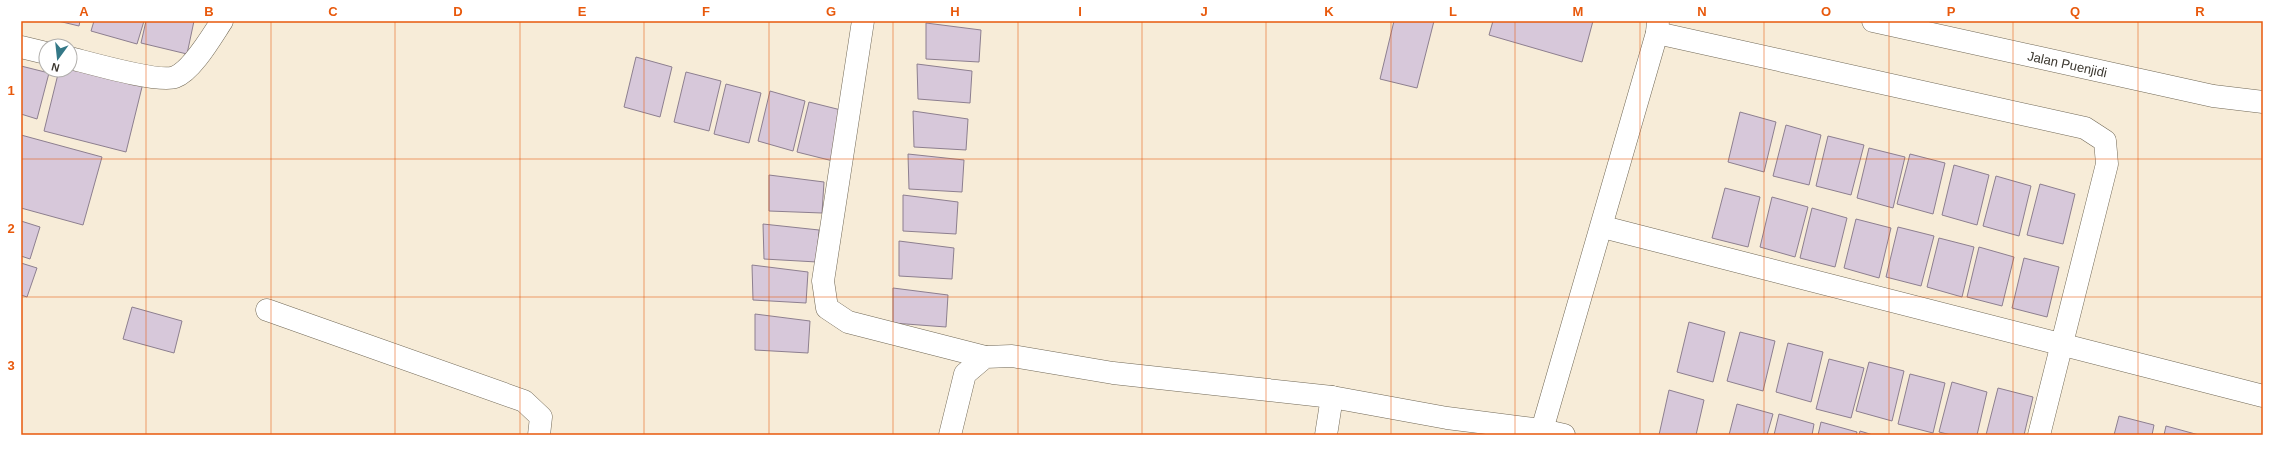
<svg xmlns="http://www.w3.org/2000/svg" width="2284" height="456" font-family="Helvetica,sans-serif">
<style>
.building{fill:#d7c8da;stroke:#8d7f8f}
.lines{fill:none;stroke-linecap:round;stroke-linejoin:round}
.minor-casing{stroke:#716856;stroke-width:23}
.minor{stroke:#fff;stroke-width:22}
.grid{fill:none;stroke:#e8590c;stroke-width:1;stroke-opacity:0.55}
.labels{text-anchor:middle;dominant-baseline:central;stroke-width:3;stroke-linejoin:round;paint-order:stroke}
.street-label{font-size:13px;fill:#3b372f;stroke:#fff}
.neatline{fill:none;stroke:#e8590c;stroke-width:1.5}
.grid-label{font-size:13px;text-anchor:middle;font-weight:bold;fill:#e8590c}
</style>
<rect width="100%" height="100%" fill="#f7ecd8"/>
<g class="building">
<path d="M58,21H80L79,26Z"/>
<path d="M94,21H144L137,44L91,31Z"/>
<path d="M146,21H194L187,54L141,43Z"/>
<path d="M1394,21H1434L1417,88L1380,79Z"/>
<path d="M1493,21H1593L1582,62L1489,35Z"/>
<path d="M926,23L981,30L979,62L926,59Z"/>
<path d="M636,57L672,67L660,117L624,107Z"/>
<path d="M917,64L972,71L970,103L918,99Z"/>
<path d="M70,65L143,83L126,152L44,131L59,70H70Z"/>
<path d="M21,66L49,73L37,119L21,114Z"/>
<path d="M686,72L721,81L709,131L674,122Z"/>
<path d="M726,84L761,93L749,143L714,134Z"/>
<path d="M770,91L805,101L793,151L758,141Z"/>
<path d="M809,102L845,111L833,161L797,152Z"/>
<path d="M913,111L968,119L966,150L914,147Z"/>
<path d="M1740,112L1776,122L1764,172L1728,162Z"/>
<path d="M1786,125L1821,135L1809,185L1773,176Z"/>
<path d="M21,135L102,157L83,225L21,208Z"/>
<path d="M1828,136L1864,145L1851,195L1816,186Z"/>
<path d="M1869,148L1905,157L1893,208L1857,198Z"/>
<path d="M908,154L964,160L962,192L909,189Z"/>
<path d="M1910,154L1945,163L1933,214L1897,204Z"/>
<path d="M1954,165L1989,175L1977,225L1942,215Z"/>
<path d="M769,175L824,182L822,213L769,211Z"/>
<path d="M1996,176L2031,186L2019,236L1983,226Z"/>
<path d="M2040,184L2075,194L2063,244L2027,235Z"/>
<path d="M1725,188L1760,197L1748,247L1712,238Z"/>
<path d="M903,195L958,202L956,234L903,231Z"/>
<path d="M1772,197L1808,207L1795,257L1760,247Z"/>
<path d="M1812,208L1847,218L1835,267L1800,258Z"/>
<path d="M1856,219L1891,228L1879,278L1844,268Z"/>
<path d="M21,221L40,227L30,259L21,256Z"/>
<path d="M763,224L819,230L817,262L764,259Z"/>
<path d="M1898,227L1934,236L1921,286L1886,277Z"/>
<path d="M1939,238L1974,247L1962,297L1927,287Z"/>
<path d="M899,241L954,248L952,279L899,276Z"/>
<path d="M1979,247L2014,257L2002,306L1967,297Z"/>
<path d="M2024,258L2059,267L2047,317L2012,308Z"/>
<path d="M21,263L37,268L27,297L21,295Z"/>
<path d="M752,265L808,272L806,303L753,300Z"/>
<path d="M893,288L948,295L946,327L893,323Z"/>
<path d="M132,307L182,321L174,353L123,339Z"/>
<path d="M755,314L810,321L808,353L755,350Z"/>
<path d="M1689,322L1725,332L1713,382L1677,372Z"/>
<path d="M1740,332L1775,341L1763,391L1727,381Z"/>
<path d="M1788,343L1823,352L1811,402L1776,392Z"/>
<path d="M1829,359L1864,368L1851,418L1816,409Z"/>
<path d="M1869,362L1904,371L1892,421L1856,411Z"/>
<path d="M1910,374L1945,383L1933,433L1898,424Z"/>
<path d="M1952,382L1987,392L1977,435H1951L1939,432Z"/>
<path d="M1998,388L2033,397L2024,435H1986Z"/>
<path d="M1669,390L1704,400L1696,435H1659Z"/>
<path d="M1737,404L1773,414L1767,435H1729Z"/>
<path d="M1779,414L1814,424L1812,435H1774Z"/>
<path d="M2119,416L2154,425L2152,435H2114Z"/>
<path d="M1821,422L1857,432L1856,435H1818Z"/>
<path d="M2166,426L2199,435H2164Z"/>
<path d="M1860,431L1873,435H1859Z"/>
</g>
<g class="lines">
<g class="minor-casing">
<g id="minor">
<path d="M863,21L823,281L827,308L848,322L985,357"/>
<path id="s1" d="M1873,21L2213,96L2263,102"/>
<path d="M1657,33L2085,128L2105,141L2107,164L2039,435"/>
<path d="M21,47L46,53"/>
<path d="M70,58C90,63 159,83 175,77C192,71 212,36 222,21"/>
<path d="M1603,227L2263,396"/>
<path d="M267,310L524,401L541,417L539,435"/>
<path d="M1332,397L1447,418L1542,430L1540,435"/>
<path d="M950,435L965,374L985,357L1012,356L1113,373L1332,397L1326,435"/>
<path d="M1564,435L1542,430L1657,33L1658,21"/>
</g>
</g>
<use href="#minor" class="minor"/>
</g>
<path class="grid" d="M146,21V435M271,21V435M395,21V435M520,21V435M644,21V435M769,21V435M893,21V435M1018,21V435M1142,21V435M1266,21V435M1391,21V435M1515,21V435M1640,21V435M1764,21V435M1889,21V435M2013,21V435M2138,21V435M21,159H2263M21,297H2263"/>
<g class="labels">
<g class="street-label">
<text stroke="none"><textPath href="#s1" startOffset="199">Jalan Puenjidi</textPath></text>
</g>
</g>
<rect width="2284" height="456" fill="none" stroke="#ffffff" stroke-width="44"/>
<g transform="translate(58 58) rotate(195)"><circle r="19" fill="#ffffff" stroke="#b1afac"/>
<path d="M0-3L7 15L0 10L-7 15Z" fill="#347887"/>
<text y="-6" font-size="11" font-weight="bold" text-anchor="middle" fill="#3b372f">N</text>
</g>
<rect x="22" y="22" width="2240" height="412" class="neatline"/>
<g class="grid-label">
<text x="84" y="16">A</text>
<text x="209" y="16">B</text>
<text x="333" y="16">C</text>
<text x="458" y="16">D</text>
<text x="582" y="16">E</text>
<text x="706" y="16">F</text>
<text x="831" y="16">G</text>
<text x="955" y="16">H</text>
<text x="1080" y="16">I</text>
<text x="1204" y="16">J</text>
<text x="1329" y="16">K</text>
<text x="1453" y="16">L</text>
<text x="1578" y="16">M</text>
<text x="1702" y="16">N</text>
<text x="1826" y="16">O</text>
<text x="1951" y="16">P</text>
<text x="2075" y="16">Q</text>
<text x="2200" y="16">R</text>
<text x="11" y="95">1</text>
<text x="11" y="233">2</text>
<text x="11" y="370">3</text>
</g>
</svg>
